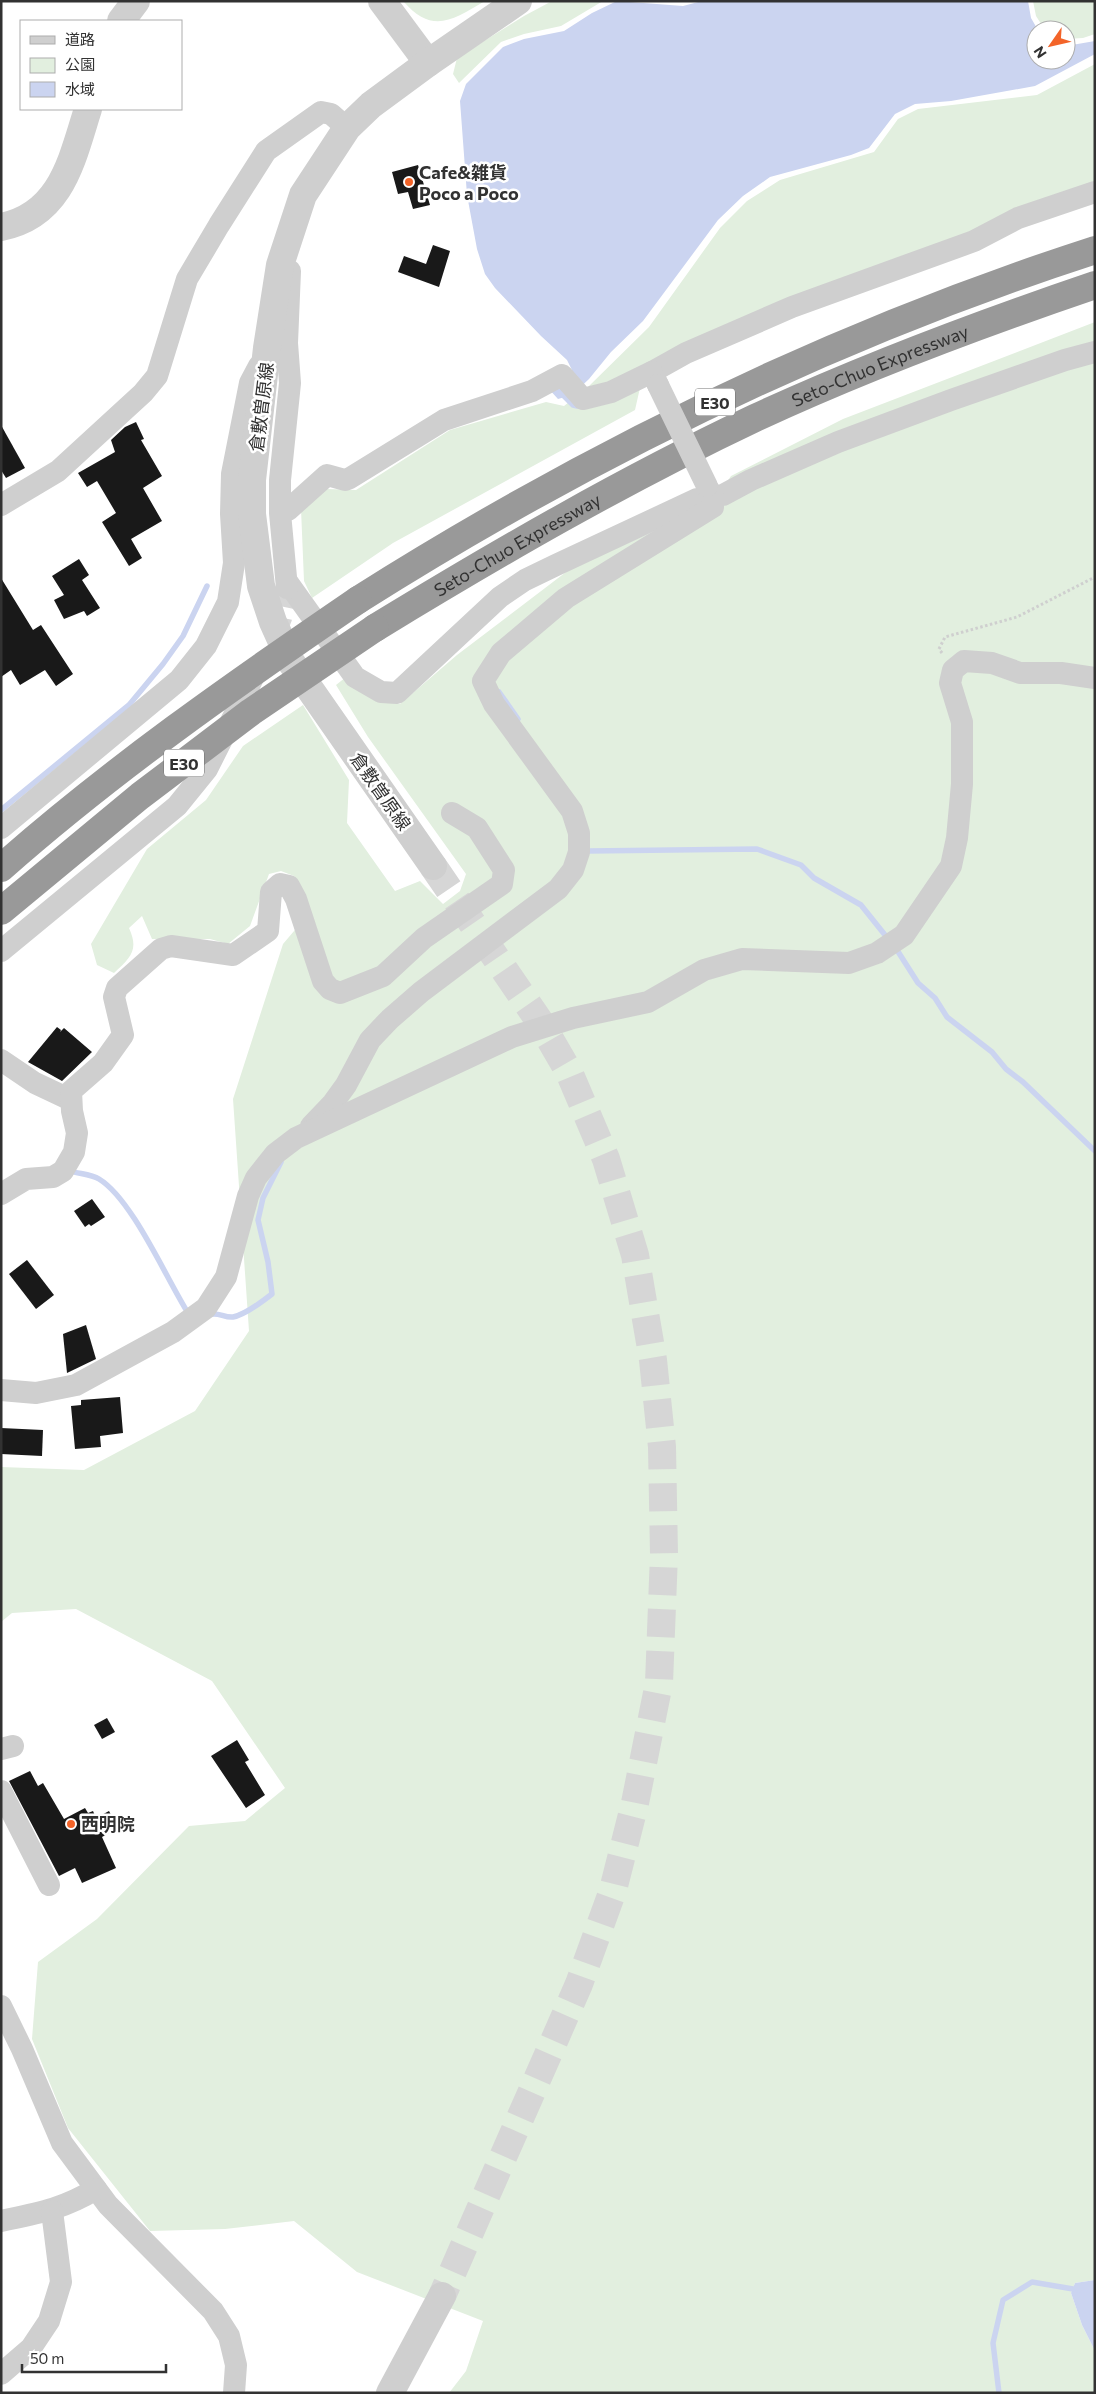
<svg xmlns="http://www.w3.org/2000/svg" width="1096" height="2394" font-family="Commissioner,'Noto Sans JP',sans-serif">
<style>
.green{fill:#e2efdf}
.water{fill:#cbd4f0}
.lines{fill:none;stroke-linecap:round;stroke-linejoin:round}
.stream{stroke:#cbd4f0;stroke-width:5.5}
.building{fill:#191919}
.minor-tunnel{stroke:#d6d6d6;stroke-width:22;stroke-dasharray:22 11;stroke-linecap:butt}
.tertiary-tunnel{stroke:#d6d6d6;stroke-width:28;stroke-dasharray:28 14;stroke-linecap:butt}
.path{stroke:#cfcfcf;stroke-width:3;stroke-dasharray:2.5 2.5;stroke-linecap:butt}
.minor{stroke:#cfcfcf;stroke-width:22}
.tertiary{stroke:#cfcfcf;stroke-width:28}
.motorway{stroke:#999;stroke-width:28}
.minor-bridge{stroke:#cfcfcf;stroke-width:22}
.motorway-bridge{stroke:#999;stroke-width:28}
.poi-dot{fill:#f36429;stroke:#fff;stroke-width:2}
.labels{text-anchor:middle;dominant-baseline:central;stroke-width:5;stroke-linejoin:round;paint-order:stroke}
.shield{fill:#fff;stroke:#707070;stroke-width:1}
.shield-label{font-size:16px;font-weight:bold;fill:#323232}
.poi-label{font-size:18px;font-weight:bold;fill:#323232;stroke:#fff;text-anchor:start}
.street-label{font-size:18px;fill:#323232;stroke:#fff}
</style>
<rect width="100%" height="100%" fill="#fff"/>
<g class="green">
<path d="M403,1H485C452,20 433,35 403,1Z"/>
<path d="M552,1H603L561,26L524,34L501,42L459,83L453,74L457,58L524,16Z"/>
<path d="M1033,1H1095V34L1083,38L1066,39V30H1045L1036,16Z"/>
<path d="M1095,64V187L644,370L635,410L393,543L312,598L304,581L301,509L327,489L356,490L450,430L546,402L564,406L588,387L649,327L720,228L747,201L780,180L874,152L898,119L918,109L1037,95Z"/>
<path d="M1095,322V2280L1075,2283L1071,2293L1082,2325L1095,2351V2393H449L466,2371L483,2321L357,2272L294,2221L225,2229L150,2231L68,2128L32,2039L38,1962L97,1919L189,1826L245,1821L285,1788L212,1681L76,1609L12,1613L1,1622V1467L84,1470L195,1411L249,1331L233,1099L283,944L311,911L294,876L281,871L269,874L250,926L228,944L210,939H152L142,916L129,928C139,950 131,957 114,973L97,965L91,944L147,849L206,800L243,746L303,705L349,780L347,823L395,891L420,881L443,904L460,891L466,874L368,737L336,685L346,677L352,684L400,704L457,655L570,569L710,506L731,476L843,419Z"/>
</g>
<g class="water">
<path d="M617,1L683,6L702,1H1028L1031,18L1038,30H1036V60H1066V46L1095,41V54L1035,86L951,101L915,104L895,114L869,148L851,155L770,177L743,196L718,220L643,321L611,352L589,379L572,395L558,399L548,388L572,370L567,360L541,336L495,288L485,274L477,249L467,195L460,101L466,84L503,47L524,39L564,31L592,13Z"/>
<path d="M1095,2280V2351L1082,2325L1071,2293L1075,2283Z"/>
</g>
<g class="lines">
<g class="stream">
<path d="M561,393L573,405L577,406"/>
<path d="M499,692L518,719"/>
<path d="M1,810L129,705L163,664L183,636L207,586"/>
<path d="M588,851L757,849L801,865L814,878L861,905L885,935"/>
<path d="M897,950L918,983L935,998L947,1017L992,1052L1006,1069L1023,1082L1095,1151"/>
<path d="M70,1171C79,1174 91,1174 99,1179C132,1199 166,1278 188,1313"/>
<path d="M209,1315C217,1311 224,1318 233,1317C244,1315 263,1301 272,1294L268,1262L258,1220L263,1198L281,1162"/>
<path d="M999,2393L993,2343L1003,2300L1032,2282L1079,2290"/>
</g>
</g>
<g class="building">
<path d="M418,165L430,205L413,209L408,192L398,194L392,172Z"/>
<path d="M433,245L450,251L439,287L398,272L404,256L426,264Z"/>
<path d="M136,422L144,439L141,440L162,476L143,488L162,521L131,539L142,558L129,566L102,522L116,513L97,481L87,487L78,473L115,452L111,440L125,427Z"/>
<path d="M1,425L25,468L6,478L1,470Z"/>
<path d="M79,559L89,575L82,580L100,608L87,616L84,611L64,619L54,600L64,595L52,576Z"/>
<path d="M1,578L33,630L41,625L73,674L56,686L45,670L20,685L11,670L1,677Z"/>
<path d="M57,1027L61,1030L60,1032L64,1028L92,1052L62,1081L28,1062Z"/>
<path d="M92,1199L105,1217L91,1226L89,1224L85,1227L74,1211Z"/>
<path d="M27,1260L54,1295L36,1309L9,1274Z"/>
<path d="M86,1325L96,1359L67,1373L63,1334Z"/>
<path d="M120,1397L123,1433L100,1436L101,1447L75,1449L71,1406L81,1405V1400Z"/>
<path d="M1,1428L43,1430L42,1456L1,1454Z"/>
<path d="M107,1718L115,1732L102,1739L94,1725Z"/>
<path d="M237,1740L249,1760L245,1762L265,1795L246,1808L211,1756Z"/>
<path d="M30,1771L38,1786L43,1783L64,1819L85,1808L88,1813L93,1811L96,1818L109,1811L118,1828L102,1837L116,1868L82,1883L75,1868L59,1876L9,1781Z"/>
</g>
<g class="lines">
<path class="minor-tunnel" d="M273,638L281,618L287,588"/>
<path class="tertiary-tunnel" d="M433,866L540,1022L569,1072L606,1159L635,1255L653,1360L662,1447L664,1554L659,1683L635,1803L613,1890L579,1984L442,2296"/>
<path class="path" d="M942,653L939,649L945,637L1017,617L1095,577"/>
<g class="minor">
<path d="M658,385L652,372L686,353L792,307L974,241L1018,218L1095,192"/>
<path d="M1,505L58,471L143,393L157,376L187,279L219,225L266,151L321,112L331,114L347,128"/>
<path d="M280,509L288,510L327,475L345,480L350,478L444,420L532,391L562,375L583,399L611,392L652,372"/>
<path d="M288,583L355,677L381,692L397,693L500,597L525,580L556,565L697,499L723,495L751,480L838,442L951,400L1065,360L1095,352"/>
<path d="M287,588L280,513V480L290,383L287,343L290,271"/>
<path d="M1,828L179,680L206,646L228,602L234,563L231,514L232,474L250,383L259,366"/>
<path d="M1,951L177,806L207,769L258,668"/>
<path d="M1,1060L35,1083L71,1100"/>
<path d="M311,1126L333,1103L346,1085L370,1040L390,1019L421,992L558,889L573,870L579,852V833L572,811L494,704L483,681L501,653L566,598L713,507V497L709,490"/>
<path d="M1,1194L26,1179L53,1177L63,1171L74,1152L77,1133L72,1111L71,1091L103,1063L123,1035L114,997L117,988L161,949L171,946L233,955L268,931L271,892L280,884L289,886L296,899L323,981L330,989L340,993L383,976L424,938L502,884L504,870L477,828L452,813"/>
<path d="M1,1390L36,1393L76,1385L173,1332L206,1308L226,1277L248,1196L256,1178L275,1154L296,1138L512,1037L573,1018L648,1002L704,970L742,959L849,963L877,953L904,935L951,866L957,838L962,784V722L950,683L953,670L964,661L992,663L1020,673H1061L1095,678"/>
<path d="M1,1749L13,1746"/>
<path d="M1,1791L49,1885"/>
<path d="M1,2006L22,2049L62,2143L108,2205L213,2311L229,2336L236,2365L234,2393"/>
<path d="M1,2221C39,2213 63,2209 96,2189"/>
<path d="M1,2374L31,2348L49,2321L61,2282L52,2211"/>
</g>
<g class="tertiary">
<path d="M382,1L428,63"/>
<path d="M121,21L136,1"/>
<path d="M1,227C62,215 72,159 88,109"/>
<path d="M433,866L291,662L273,622L261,586L252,514V480L267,348L280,265L303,195L347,128L371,105L428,63L518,1"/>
<path d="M390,2393L442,2296"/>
</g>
<g class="motorway">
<path d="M358,600C589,454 835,334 1095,250"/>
<path id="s1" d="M375,628C498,553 624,480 755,418C865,367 980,324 1095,285"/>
</g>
<path class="minor-bridge" d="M658,385L707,486"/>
<g class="motorway-bridge">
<path d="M1,868C113,769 235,684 358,600"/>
<path d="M1,911L140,796L251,712L375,628"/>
</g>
</g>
<g class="poi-dot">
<circle cx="409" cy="182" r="5"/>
<circle cx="71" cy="1824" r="5"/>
</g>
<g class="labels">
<g class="shield">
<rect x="695" y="388.5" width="40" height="27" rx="4"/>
<rect x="164" y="749.5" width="40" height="27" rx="4"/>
</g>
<g class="shield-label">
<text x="715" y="402">E30</text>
<text x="184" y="763">E30</text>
</g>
<g class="poi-label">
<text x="419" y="172">Cafe&amp;雑貨<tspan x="419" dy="21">Poco a Poco</tspan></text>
<text x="81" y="1824">西明院</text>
</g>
<g class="street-label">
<text stroke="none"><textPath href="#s1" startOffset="570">Seto-Chuo Expressway</textPath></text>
<text transform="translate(261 407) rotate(-83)">倉敷曽原線</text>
<text stroke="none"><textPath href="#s1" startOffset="165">Seto-Chuo Expressway</textPath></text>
<text transform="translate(381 791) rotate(55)">倉敷曽原線</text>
</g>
</g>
<rect width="1096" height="2394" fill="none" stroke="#323232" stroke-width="5"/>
<rect x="20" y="20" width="162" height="90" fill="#ffffff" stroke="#adadad"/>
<rect x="30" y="36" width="25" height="8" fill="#cfcfcf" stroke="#adadad"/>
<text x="65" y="45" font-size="15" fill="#323232">道路</text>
<rect x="30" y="58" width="25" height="15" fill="#e2efdf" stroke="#adadad"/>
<text x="65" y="70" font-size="15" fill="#323232">公園</text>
<rect x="30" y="82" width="25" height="15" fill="#cbd4f0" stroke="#adadad"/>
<text x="65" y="95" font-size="15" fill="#323232">水域</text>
<g transform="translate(1051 45) rotate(236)"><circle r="24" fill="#ffffff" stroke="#adadad"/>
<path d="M0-4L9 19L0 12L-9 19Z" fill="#f36429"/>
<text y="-8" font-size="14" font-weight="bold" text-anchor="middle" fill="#323232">N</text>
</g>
<path d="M22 2364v8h144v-8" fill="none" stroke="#323232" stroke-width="2.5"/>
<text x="30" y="2364" font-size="15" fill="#323232" stroke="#ffffff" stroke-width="4" paint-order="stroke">50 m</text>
</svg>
